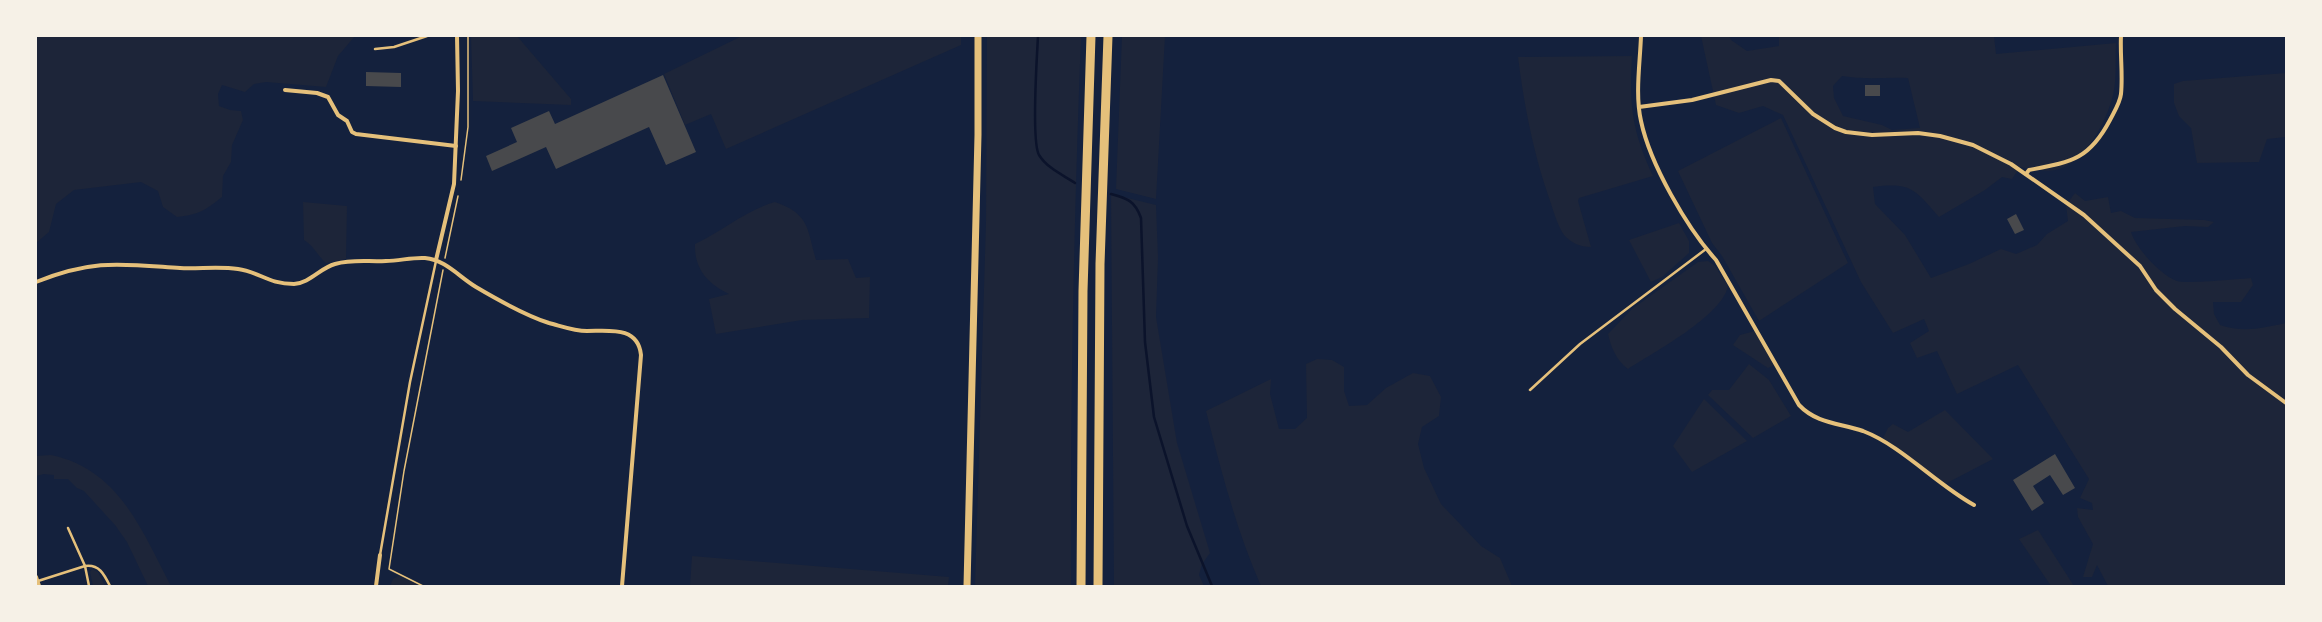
<svg xmlns="http://www.w3.org/2000/svg" width="2322" height="622" font-family="Lora,serif">
<style>
.green{fill:#1d2539;fill-rule:evenodd}
.lines{fill:none;stroke-linecap:round;stroke-linejoin:round}
.stream{stroke:#0b132b;stroke-width:2.5}
.building{fill:#48494c}
.path{stroke:#e5c07b;stroke-width:1.5}
.service{stroke:#e5c07b;stroke-width:2.5}
.minor{stroke:#e5c07b;stroke-width:4}
.tertiary{stroke:#e5c07b;stroke-width:7}
.trunk{stroke:#e5c07b;stroke-width:9}
</style>
<rect width="100%" height="100%" fill="#14213d"/>
<g class="green">
<path d="M36,36H355L338,56L326,87L266,82L254,84L245,92L222,85L218,94L219,106L230,110L241,111L243,120L232,145L231,162L223,176L222,197C206,210 198,215 177,217L163,207L158,191L141,182L74,190L56,204L49,232L36,243Z"/>
<path d="M471,36H517L571,99V105L473,101Z"/>
<path d="M742,36H961V45L726,149L711,114L685,125L664,74Z"/>
<path d="M987,36H1081C1074,219 1070,403 1071,586H975L986,222Z"/>
<path d="M1122,36H1165L1156,199L1116,189Z"/>
<path d="M1701,36H1729L1731,40L1747,51L1779,46V36H1994L1996,54L2116,43C2115,60 2117,79 2113,95C2107,120 2085,164 2056,170C2044,172 2032,169 2020,167L2012,179L2002,177L1985,190L1939,217C1915,190 1912,182 1873,187L1875,204L1905,235L1931,278L1969,264L2001,249L2016,254L2037,245L2047,234L2068,221L2066,205L2075,193L2085,201L2108,197L2111,213L2121,211L2135,218L2204,220L2214,222L2208,227L2185,226L2131,232C2136,248 2160,275 2177,281C2186,284 2238,279 2251,278L2253,285L2241,302H2213L2214,314L2220,325C2244,333 2262,328 2286,323V586H2108L2097,565L2092,577H2083L2093,544L2078,517L2077,508L2093,510L2092,503L2080,498L2089,479L2018,365L1957,394L1937,351L1917,358L1910,343L1929,331L1924,319L1893,333L1861,282L1783,115L1763,106L1739,113L1716,105ZM1842,76C1865,80 1886,77 1908,78L1920,128L1892,130L1882,125L1843,116L1834,98L1833,86Z"/>
<path d="M1632,56C1629,106 1632,130 1653,176L1579,198L1578,201L1591,247C1580,247 1571,243 1564,235C1557,225 1553,209 1549,198C1533,152 1524,105 1518,57Z"/>
<path d="M2286,73V137L2267,139L2259,162L2197,163L2191,128L2179,116L2174,103V84L2183,81Z"/>
<path d="M1781,118L1848,263L1759,321L1722,256L1712,243L1678,171Z"/>
<path d="M1111,194L1156,205L1158,258L1156,317L1177,443L1210,553L1202,564L1199,575L1204,586H1114Z"/>
<path d="M303,202L347,206L346,259L326,263C318,256 313,245 304,240Z"/>
<path d="M775,202C810,214 807,229 816,260L848,259L856,278L870,277L869,318L802,320L716,334L709,299L729,294C708,284 694,269 695,244C723,231 746,210 775,202Z"/>
<path d="M1679,223L1689,241V253L1662,277L1651,282L1629,240Z"/>
<path d="M1708,261L1715,266L1728,286C1722,316 1654,352 1628,369C1616,360 1611,347 1608,334L1632,309L1698,262Z"/>
<path d="M1755,331L1774,365L1768,368L1733,345L1740,335Z"/>
<path d="M1317,359L1332,360L1344,367V391L1349,406L1367,405L1386,388L1413,373L1430,376L1441,397L1439,416L1422,427L1418,444L1424,468L1441,504L1481,546L1500,558L1512,586H1261C1236,529 1221,471 1206,411L1271,379L1270,394L1279,429H1295L1307,418L1306,364Z"/>
<path d="M1749,364L1769,380L1791,416L1753,438L1708,395L1712,390H1729Z"/>
<path d="M1704,399L1747,441L1692,472L1673,446Z"/>
<path d="M1945,410L1993,459L1945,484L1883,438L1888,428L1893,424L1908,432Z"/>
<path d="M51,455C119,469 142,531 171,586H148L127,542L115,525L84,491L77,488L68,479H54V475L44,474L36,476V456Z"/>
<path d="M2038,530L2074,586H2051L2019,539Z"/>
<path d="M692,556L949,577L948,586H690Z"/>
<path d="M92,569L98,572L105,586H93L90,572Z"/>
<path d="M400,575L419,586H390L393,579Z"/>
</g>
<g class="lines">
<g class="stream">
<path d="M1038,36C1037,57 1031,141 1039,155C1047,168 1063,175 1075,183"/>
<path d="M1111,194C1127,198 1135,201 1141,218L1145,342L1154,417L1187,526L1212,586"/>
</g>
</g>
<g class="building">
<path d="M366,72L401,73V87L366,86Z"/>
<path d="M663,75L696,152L666,165L649,127L556,169L546,147L492,171L486,156L517,142L511,128L549,111L555,124Z"/>
<rect x="1865" y="85" width="15" height="11"/>
<path d="M2016,214L2024,230L2015,234L2007,219Z"/>
<path d="M2055,454L2075,488L2063,495L2050,475L2033,486L2044,503L2032,511L2013,480Z"/>
</g>
<g class="lines">
<g class="path">
<path d="M461,180L468,127V36"/>
<path d="M445,258L458,196"/>
<path d="M423,586L389,569L404,471L443,270"/>
</g>
<g class="service">
<path d="M375,49L394,47L427,36"/>
<path d="M1530,390L1580,344L1706,249"/>
<path d="M68,528L85,566C99,564 104,574 110,586"/>
<path d="M380,555L410,382L436,261"/>
<path d="M38,581L85,566L89,586"/>
</g>
<g class="minor">
<path d="M1641,36C1640,64 1635,94 1641,121C1650,164 1687,228 1716,260L1799,405C1817,424 1840,423 1863,431C1902,446 1936,484 1974,505"/>
<path d="M285,90L317,93L328,97L338,115L347,121L352,132L356,134L456,146"/>
<path d="M1639,107L1692,100L1771,80L1779,81L1813,114L1835,128L1846,132L1872,135L1918,133L1940,136L1973,145L2011,164L2084,215L2140,266L2156,290L2175,309L2221,347L2248,375L2286,403"/>
<path d="M2026,174L2029,170C2071,162 2089,160 2110,120C2114,112 2120,103 2121,94C2123,75 2120,55 2121,36"/>
<path d="M436,260L454,184L458,91L457,36"/>
<path d="M36,282C94,259 120,264 180,268C199,269 219,266 238,269C260,272 268,284 294,284C310,283 320,268 335,264C353,259 368,262 386,261C399,261 413,257 425,258C446,260 459,277 476,287C498,300 524,315 549,323C561,326 574,331 587,331C609,331 638,326 641,355L622,586"/>
<path d="M36,577L39,586"/>
<path d="M376,586L380,555"/>
</g>
<path class="tertiary" d="M967,586L978,135V36"/>
<g class="trunk">
<path d="M1081,586L1083,291L1091,36"/>
<path d="M1098,586L1100,264L1108,36"/>
</g>
</g>
<rect width="2322" height="622" fill="none" stroke="#f6f1e7" stroke-width="74"/>
</svg>
